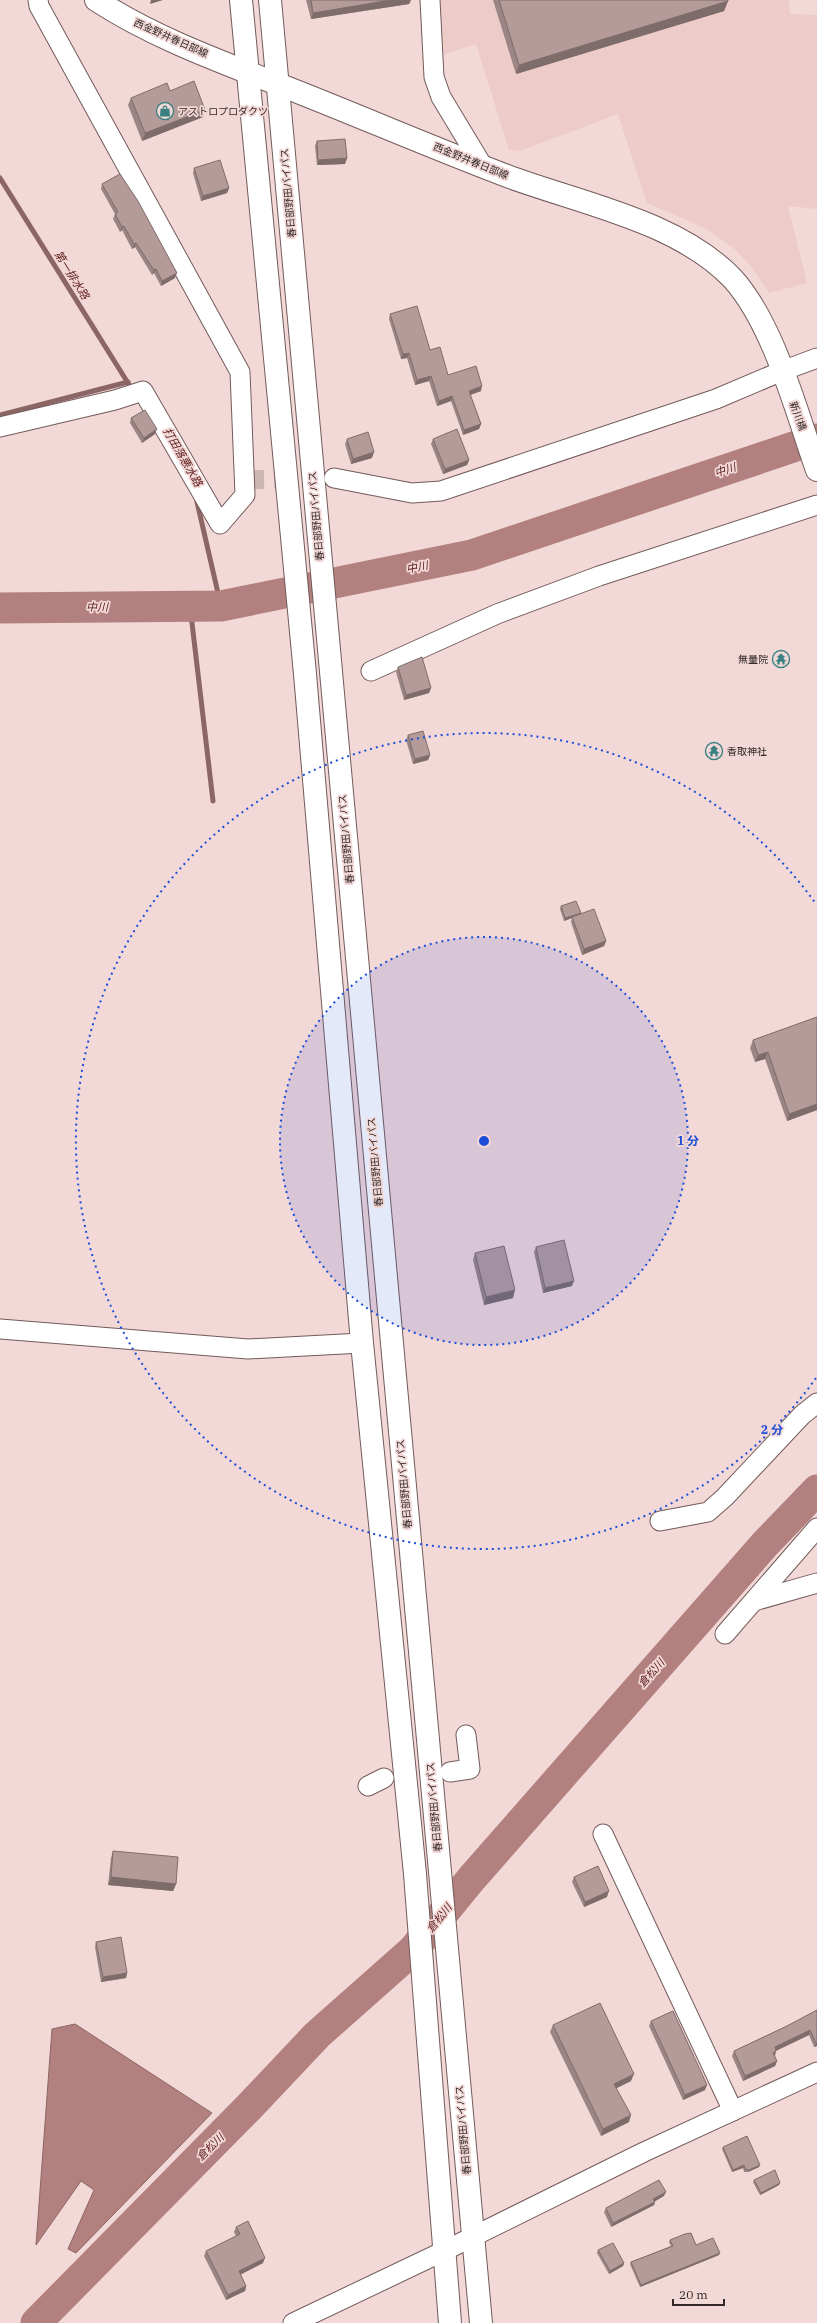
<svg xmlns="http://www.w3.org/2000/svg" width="817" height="2323" font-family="'IBM Plex Serif','Noto Sans JP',serif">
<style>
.built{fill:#edcbc8}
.water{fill:#b2807e;stroke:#8c6664}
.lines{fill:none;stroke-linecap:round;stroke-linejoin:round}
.stream{stroke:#8c6664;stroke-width:5}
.river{stroke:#b2807e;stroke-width:31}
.minor-tunnel{stroke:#ccb5b3;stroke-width:19;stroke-dasharray:19 10;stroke-linecap:butt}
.minor-casing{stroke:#725b5a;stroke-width:21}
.secondary-casing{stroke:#725b5a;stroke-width:24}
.trunk-casing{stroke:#725b5a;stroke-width:24}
.minor{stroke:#fff;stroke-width:19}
.secondary{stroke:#fff;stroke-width:22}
.trunk{stroke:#fff;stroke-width:22}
.wall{fill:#9b8584}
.shaded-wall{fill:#7e6c6b}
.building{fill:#b49b99;stroke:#7e6c6b}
.ring{fill:none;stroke:#1d4ed8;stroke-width:2;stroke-dasharray:2 4}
.labels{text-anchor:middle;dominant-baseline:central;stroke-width:3.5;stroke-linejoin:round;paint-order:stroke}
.street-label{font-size:10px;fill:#322828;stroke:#f2d8d6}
.poi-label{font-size:10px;fill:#322828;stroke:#f2d8d6;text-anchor:start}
.water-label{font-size:11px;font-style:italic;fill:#5f2020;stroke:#f2d8d6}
.centre{fill:#1d4ed8;stroke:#f2d8d6;stroke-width:2}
.ring-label{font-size:12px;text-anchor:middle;font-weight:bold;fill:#1d4ed8;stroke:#f2d8d6;stroke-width:3.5;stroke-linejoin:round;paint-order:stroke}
</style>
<rect width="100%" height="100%" fill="#f2d8d6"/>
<path class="built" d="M438,0H789L790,14L817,15V209L788,206L807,283L769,293L755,271L736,250L707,229L647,203L618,114L520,151L509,150L476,44L441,55Z"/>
<path class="water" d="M75,2024L212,2113L76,2253L68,2249L94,2190L81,2181L36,2245L52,2029Z"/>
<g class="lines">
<g class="stream">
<path d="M0,178L133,391"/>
<path d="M0,415L128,382"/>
<path d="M197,502L221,606"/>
<path d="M190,606L213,801"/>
</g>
<g class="river">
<path d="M0,608L221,606L472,555L817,439"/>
<path d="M36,2323L250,2106L317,2035L413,1950L472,1878L765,1544L817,1490"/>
</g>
<path class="minor-tunnel" d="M245,480L329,478"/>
<g class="minor-casing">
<g id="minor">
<path d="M430,0L434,77L441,97L482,165"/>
<path d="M0,427L115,400L143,391L220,524L245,495L240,372L39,6L38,0"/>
<path d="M334,478L412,493L441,491L716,399L782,371L817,358"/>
<path d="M371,671L497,614L599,576L817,505"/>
<path d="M0,1329L248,1349L362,1343"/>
<path d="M660,1521L708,1512L725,1497L802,1415L817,1403"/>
<path d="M754,1601L817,1583"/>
<path d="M725,1634L817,1528"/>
<path d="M450,1772L470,1769L466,1735"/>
<path d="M368,1786L384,1778"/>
<path d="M603,1834L733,2111"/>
<path d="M293,2323L444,2251L644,2152L817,2072"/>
</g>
</g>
<g class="secondary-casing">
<path id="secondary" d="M96,0C159,41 233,66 303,94C371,121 438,150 507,176C579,203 678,221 733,279C774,325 796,411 817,470"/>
</g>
<g class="trunk-casing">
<g id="trunk">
<path d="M241,0L305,674L362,1343L415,1874L450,2323"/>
<path d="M270,0L481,2323"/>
</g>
</g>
<use href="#minor" class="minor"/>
<use href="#secondary" class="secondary"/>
<use href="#trunk" class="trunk"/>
</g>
<g class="wall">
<path d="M306,0H411L409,4L311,19Z"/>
<path d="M493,0H728V1L724,11L516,74Z"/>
<path d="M131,98L203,117L142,141L128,105Z"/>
<path d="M317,141L347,158L345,164L317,165L315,146Z"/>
<path d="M194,168L229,188L227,193L201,201L193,173Z"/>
<path d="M102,184L175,278L161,286L154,273L152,275L135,247L132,249L122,230L120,232L113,219L115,214L101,189Z"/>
<path d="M390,314L430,350L448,375L481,391L470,395L481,424L479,429L463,435L451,401L437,406L429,381L415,385L407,358L401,359L389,319Z"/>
<path d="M131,418L155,434L142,443L130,423Z"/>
<path d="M347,439L372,458L351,464L345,444Z"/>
<path d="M433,439L469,460L467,465L443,474L431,444Z"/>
<path d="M398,667L431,688L429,693L404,700L396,672Z"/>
<path d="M408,735L430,755L428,760L413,764L406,740Z"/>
<path d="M561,906L581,913L580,914L606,941L604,946L582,955L571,922L572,918L564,921L560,909Z"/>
<path d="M817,1017V1110L787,1121L765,1059L755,1062L750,1048L753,1040Z"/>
<path d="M536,1247L572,1286L543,1293L534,1252Z"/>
<path d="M475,1253L513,1298L484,1305L473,1260Z"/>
<path d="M113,1851L176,1884L173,1891L108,1885L111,1858Z"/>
<path d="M574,1877L607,1897L584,1907L572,1882Z"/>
<path d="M96,1942L127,1973L126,1978L101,1982L95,1947Z"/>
<path d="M817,2010V2046L814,2047L809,2035L776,2051L774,2056L777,2061L775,2066L743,2081L732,2056L734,2051L787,2026Z"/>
<path d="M651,2021L705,2090L683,2100L649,2026Z"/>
<path d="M553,2025L631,2081L616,2088L629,2122L601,2136L550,2032Z"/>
<path d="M723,2147L759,2167L748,2172H744L743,2168L732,2172L722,2149Z"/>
<path d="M754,2180L779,2185L760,2195L753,2182Z"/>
<path d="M664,2196L655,2201L654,2205L611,2227L604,2212L606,2208Z"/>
<path d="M236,2227L263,2263L240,2275L246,2286L245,2291L226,2300L204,2256L206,2251L236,2236L234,2232Z"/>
<path d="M670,2240L696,2245L719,2255L640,2287L630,2264L631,2262L671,2246L669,2242Z"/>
<path d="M598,2250L624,2263L623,2266L609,2274L597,2253Z"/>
</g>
<g class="shaded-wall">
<path d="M151,0H163L150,4Z"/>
<path d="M391,0H411L409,4L311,19L313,13Z"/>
<path d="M728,1L724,11L516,74L519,65Z"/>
<path d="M205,110L203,117L142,141L145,133Z"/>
<path d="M347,158L345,164L317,165L318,160Z"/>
<path d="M229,188L227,193L201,201L203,196Z"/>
<path d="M124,226L122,230L120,232L122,227Z"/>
<path d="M136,243L135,247L132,249L134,244Z"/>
<path d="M156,269L154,273L152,275L154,270Z"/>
<path d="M177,273L175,278L161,286L162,281Z"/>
<path d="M409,353L407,358L401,359L403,354Z"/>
<path d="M431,376L429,381L415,385L417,380Z"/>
<path d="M482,386L481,391L467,396L469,391Z"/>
<path d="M452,396L451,401L437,406L439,401Z"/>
<path d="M481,424L479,429L463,435L464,430Z"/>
<path d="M157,429L155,434L142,443L144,438Z"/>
<path d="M374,452L372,458L351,464L353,459Z"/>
<path d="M469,460L467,465L443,474L445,469Z"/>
<path d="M431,688L429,693L404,700L406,695Z"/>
<path d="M430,755L428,760L413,764L415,759Z"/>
<path d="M581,913L580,915L564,921L565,918Z"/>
<path d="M606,941L604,946L582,955L584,949Z"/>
<path d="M768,1052L765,1059L755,1062L758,1055Z"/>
<path d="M817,1104V1110L787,1121L789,1114Z"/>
<path d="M574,1281L572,1286L543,1293L545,1288Z"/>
<path d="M515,1290L513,1298L484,1305L486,1297Z"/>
<path d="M111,1877L176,1884L173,1891L108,1885Z"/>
<path d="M609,1891L607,1897L584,1907L585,1902Z"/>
<path d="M127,1973L126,1978L101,1982L103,1977Z"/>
<path d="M810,2030L809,2035L773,2052L775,2047Z"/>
<path d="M817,2042V2046L814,2047L816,2043Z"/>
<path d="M776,2051L775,2056L771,2058L773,2053Z"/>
<path d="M777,2061L775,2066L743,2081L745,2076Z"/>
<path d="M634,2074L631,2081L611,2091L614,2084Z"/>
<path d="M707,2085L705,2090L683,2100L685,2095Z"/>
<path d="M631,2115L629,2122L601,2136L603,2129Z"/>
<path d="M744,2165L743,2168L732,2172L733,2170Z"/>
<path d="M760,2165L759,2167L748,2172L749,2170Z"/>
<path d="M780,2183L779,2185L760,2195L761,2193Z"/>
<path d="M666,2192L664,2196L652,2203L653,2199Z"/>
<path d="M655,2202L654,2205L611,2227L613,2223Z"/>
<path d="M720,2253L719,2255L640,2287L641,2285Z"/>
<path d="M265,2258L263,2263L237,2276L239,2271Z"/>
<path d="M624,2263L623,2266L609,2274L610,2271Z"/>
<path d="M246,2286L245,2291L226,2300L228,2295Z"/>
</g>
<g class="building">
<path d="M311,0H391L313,13Z"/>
<path d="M499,0H728V1L519,65Z"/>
<path d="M194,81L205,110L145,133L131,98L167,83L170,91Z"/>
<path d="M345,139L347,158L318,160L317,141Z"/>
<path d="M220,160L229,188L203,196L194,168Z"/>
<path d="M120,174L138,201L177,273L162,281L156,269L154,270L136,243L134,244L124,226L122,227L115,214L118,212L102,184Z"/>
<path d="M417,306L430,350L440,347L448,375L476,366L482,386L469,391L481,424L464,430L452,396L439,401L431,376L417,380L409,353L403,354L390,314Z"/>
<path d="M145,410L157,429L144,438L131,418Z"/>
<path d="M457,429L469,460L445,469L433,439Z"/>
<path d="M368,432L374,452L353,459L347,439Z"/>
<path d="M422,657L431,688L406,695L398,667Z"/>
<path d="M423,731L430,755L415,759L408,735Z"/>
<path d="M576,901L581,913L565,918L561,906Z"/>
<path d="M594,909L606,941L584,949L572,917Z"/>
<path d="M817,1017V1104L789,1114L768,1052L758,1055L753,1040Z"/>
<path d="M564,1240L574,1281L545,1288L536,1247Z"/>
<path d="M504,1246L515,1290L486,1297L475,1253Z"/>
<path d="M113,1851L178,1857L176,1884L111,1877Z"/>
<path d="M598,1866L609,1891L585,1902L574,1877Z"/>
<path d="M121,1937L127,1973L103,1977L96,1942Z"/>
<path d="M600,2003L634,2074L614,2084L631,2115L603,2129L553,2025Z"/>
<path d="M817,2010V2042L816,2043L810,2030L775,2047L776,2051L773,2053L777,2061L745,2076L734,2051L787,2026Z"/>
<path d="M673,2011L707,2085L685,2095L651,2021Z"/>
<path d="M747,2136L760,2165L749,2170L745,2169L744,2165L733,2170L723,2147Z"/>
<path d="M775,2170L780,2183L761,2193L754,2180Z"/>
<path d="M659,2180L666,2192L653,2199L655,2202L613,2223L606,2208Z"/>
<path d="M248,2221L265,2258L239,2271L246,2286L228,2295L206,2251L240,2234L236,2227Z"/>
<path d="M691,2233L696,2245L713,2238L720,2253L641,2285L631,2262L673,2246L670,2240L685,2234Z"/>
<path d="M613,2243L624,2263L610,2271L598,2250Z"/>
</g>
<circle cx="484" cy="1141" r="204" fill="#1d4ed8" fill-opacity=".12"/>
<g class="ring">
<circle cx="484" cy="1141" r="204"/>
<path d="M816 1378A408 408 0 1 1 816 904"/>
</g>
<defs>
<g id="shop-ring" transform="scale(0.9)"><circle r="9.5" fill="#f2d8d6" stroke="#388180" stroke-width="1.5"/><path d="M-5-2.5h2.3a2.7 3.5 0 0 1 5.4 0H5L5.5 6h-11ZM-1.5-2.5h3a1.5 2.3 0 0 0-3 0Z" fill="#388180"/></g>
<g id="temple-ring" transform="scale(0.9)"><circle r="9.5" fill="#f2d8d6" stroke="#388180" stroke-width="1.5"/><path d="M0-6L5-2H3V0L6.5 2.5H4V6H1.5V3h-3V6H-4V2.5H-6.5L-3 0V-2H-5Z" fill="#388180"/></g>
</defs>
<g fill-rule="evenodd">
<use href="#shop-ring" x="165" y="111"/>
<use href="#temple-ring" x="781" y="659"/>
<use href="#temple-ring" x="714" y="751"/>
</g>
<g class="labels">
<g class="street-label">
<text transform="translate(171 38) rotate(24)">西金野井春日部線</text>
<text transform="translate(471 161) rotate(22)">西金野井春日部線</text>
<text transform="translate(288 193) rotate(-95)">春日部野田バイパス</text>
<text transform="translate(798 416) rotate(70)">新川橋</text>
<text transform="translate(316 516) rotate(-95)">春日部野田バイパス</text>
<text transform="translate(346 839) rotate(-95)">春日部野田バイパス</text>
<text transform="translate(375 1162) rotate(-95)">春日部野田バイパス</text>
<text transform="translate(404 1484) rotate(-95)">春日部野田バイパス</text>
<text transform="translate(434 1807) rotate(-95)">春日部野田バイパス</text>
<text transform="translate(463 2130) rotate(-95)">春日部野田バイパス</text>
</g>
<g class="poi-label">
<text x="178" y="111">アストロプロダクツ</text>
<text x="768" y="659" text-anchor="end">無量院</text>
<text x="727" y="751">香取神社</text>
</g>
<g class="water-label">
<text transform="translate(72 275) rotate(58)">第一排水路</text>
<text transform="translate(183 457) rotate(60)">打田落悪水路</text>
<text transform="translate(725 470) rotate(-19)">中川</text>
<text transform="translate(417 567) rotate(-11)">中川</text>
<text x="97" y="607">中川</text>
<text transform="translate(651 1673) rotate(-49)">倉松川</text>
<text transform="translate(439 1918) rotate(-51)">倉松川</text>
<text transform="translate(210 2147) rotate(-45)">倉松川</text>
</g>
</g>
<circle cx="484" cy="1141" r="6" class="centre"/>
<g class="ring-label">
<text x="688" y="1145">1 分</text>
<text x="772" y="1434">2 分</text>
</g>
<path d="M673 2299v6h51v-6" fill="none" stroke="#322828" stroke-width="2"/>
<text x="679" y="2299" font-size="12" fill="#322828" stroke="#f2d8d6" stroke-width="3" paint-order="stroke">20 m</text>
</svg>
